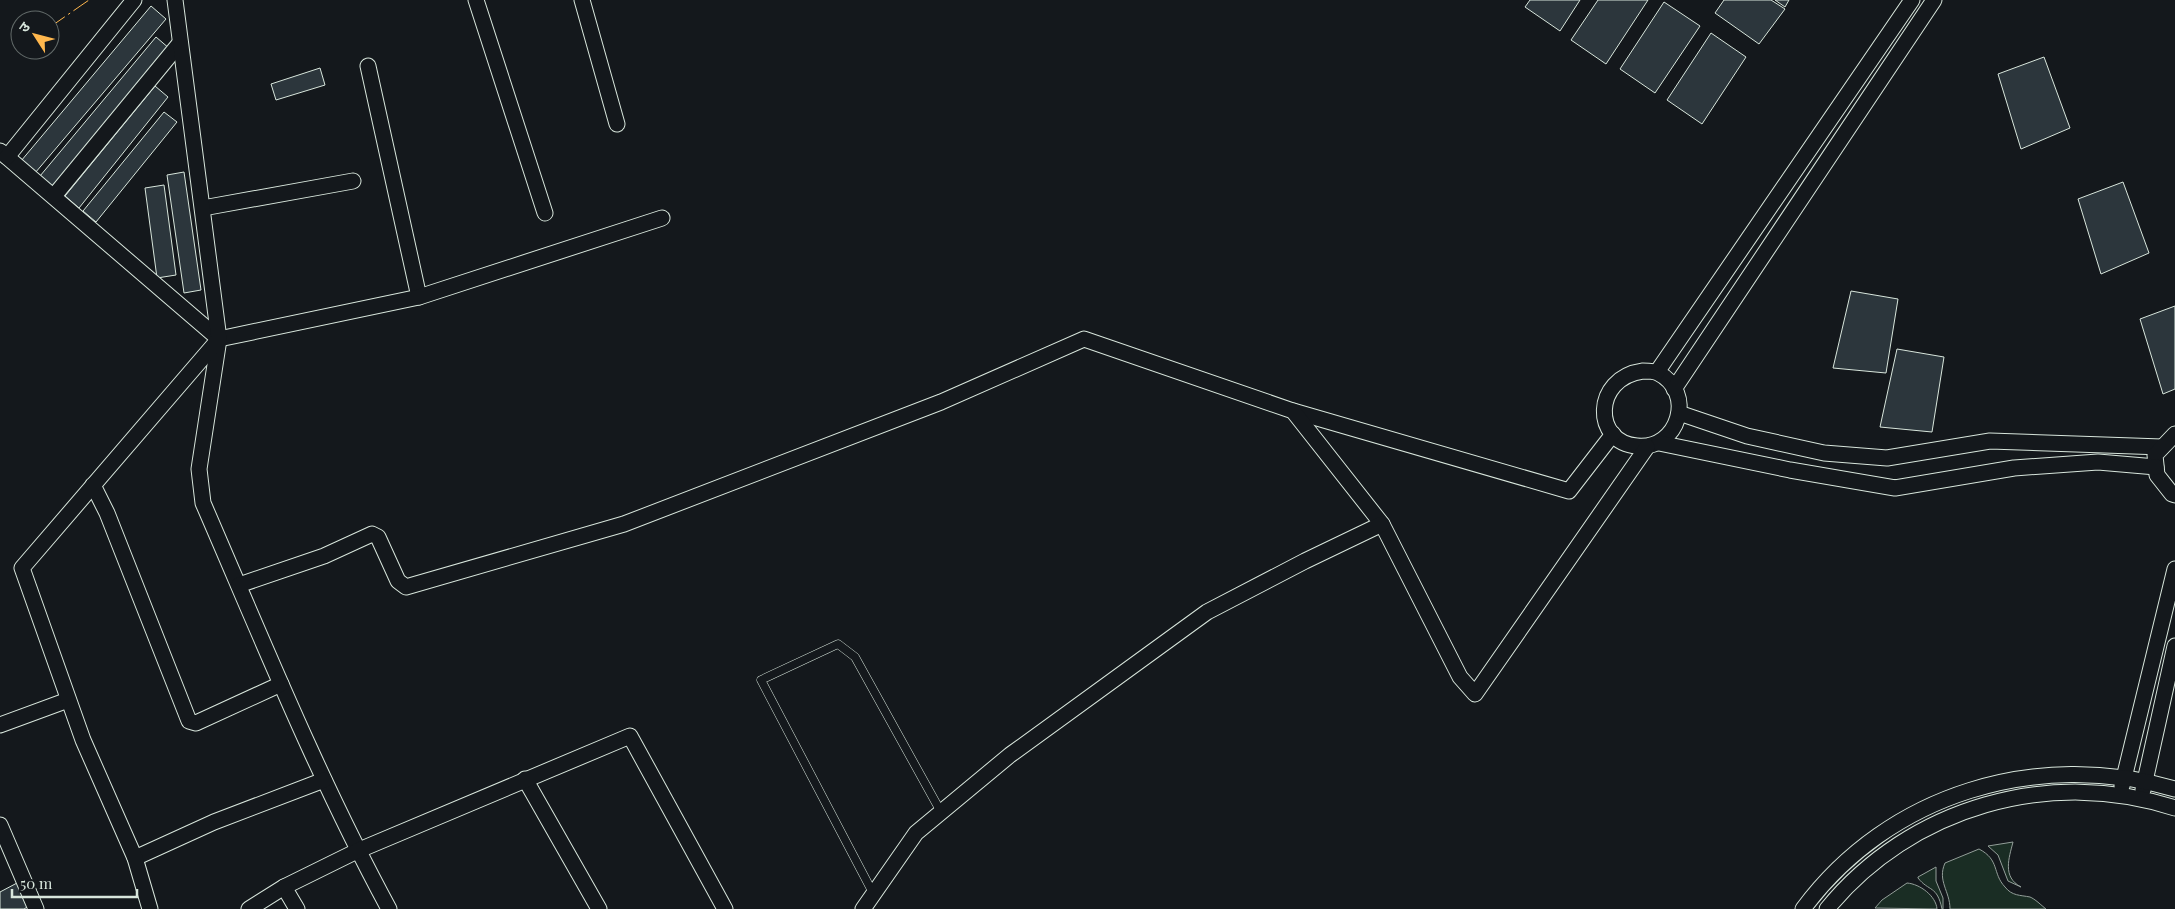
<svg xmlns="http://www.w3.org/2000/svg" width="2175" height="909" font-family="'Playfair Display','Noto Sans Devanagari',serif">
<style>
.green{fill:#1a2d24;stroke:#939e99}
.building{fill:#2c363c;stroke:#d8e6dc}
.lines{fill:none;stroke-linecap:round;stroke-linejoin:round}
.lane-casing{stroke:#d8e6dc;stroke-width:9}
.street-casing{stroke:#d8e6dc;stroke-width:17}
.lane{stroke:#14181c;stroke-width:8}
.street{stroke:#14181c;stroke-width:15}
.power{stroke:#ffb74d;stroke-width:1;stroke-dasharray:18 4 2.5 4;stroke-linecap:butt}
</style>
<rect width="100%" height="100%" fill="#14181c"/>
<g class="green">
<path d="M2013,842C2009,858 2002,877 2021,887L2008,881L1998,855L1988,846Z"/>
<path d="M1979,849C2000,860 1992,873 2005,887C2012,896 2020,895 2030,897C2035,899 2041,905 2046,909H1950C1950,891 1937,881 1945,863Z"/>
<path d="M1936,867V881L1943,898V909H1942C1937,885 1929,892 1918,878V877Z"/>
<path d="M1907,883C1920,884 1936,896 1937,909L1875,908L1882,900Z"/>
</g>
<g class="building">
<path d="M1530,0H1580L1560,31L1525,7Z"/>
<path d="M1598,0H1648L1606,64L1571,40Z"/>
<path d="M1724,0H1771L1785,9L1759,44L1715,13Z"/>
<path d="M1775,0H1789L1785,7Z"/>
<path d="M1664,2L1700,26L1655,93L1620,69Z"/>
<path d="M151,6L166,19L35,173L21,161Z"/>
<path d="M1711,33L1746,57L1702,124L1667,100Z"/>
<path d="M156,37L170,49L54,188L40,176Z"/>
<path d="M2044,57L2070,128L2021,149L1998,74Z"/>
<path d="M320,68L325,85L276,100L271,84Z"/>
<path d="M155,86L168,97L79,208L65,196Z"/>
<path d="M164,112L177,122L96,222L83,211Z"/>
<path d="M184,172L201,290L184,293L167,175Z"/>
<path d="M2123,182L2149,253L2101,274L2078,199Z"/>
<path d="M164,185L176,275L157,278L145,188Z"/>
<path d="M1851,291L1898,299L1886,373L1833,368Z"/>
<path d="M2175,306V389L2163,394L2140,319Z"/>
<path d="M1897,349L1944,357L1932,432L1880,427Z"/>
<path d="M17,883L29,906L24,909H0V892Z"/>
</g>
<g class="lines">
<g class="lane-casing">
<path id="lane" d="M873,893L761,680L838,644L855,657L941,812"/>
</g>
<g class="street-casing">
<g id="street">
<path d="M476,0L545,213"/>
<path d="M582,0L617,124"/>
<path d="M368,66L419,297"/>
<path d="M0,151L219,339L199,469L203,503C262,639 318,778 389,909"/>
<path d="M7,157L134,0"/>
<path d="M54,196L180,43"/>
<path d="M203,208L353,181"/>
<path d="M219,339L419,297L662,218"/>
<path d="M1643,371C1647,371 1654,371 1658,373C1696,392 1679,450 1637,446C1593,443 1592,378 1643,371Z"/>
<path d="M1657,372L1912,0"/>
<path d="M1674,389L1934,0"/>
<path d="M1293,411L1569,491L1613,434"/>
<path d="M1679,413L1747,436L1824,453L1887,458L1990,441L2162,447"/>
<path d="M2175,434L2155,455L2157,475L2172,494L2175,495"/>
<path d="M1659,443L1790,470L1895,488L2014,468L2098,462L2156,467"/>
<path d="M93,485L107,513L189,721L196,723L281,684"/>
<path d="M239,585L324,556L372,534L378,537L398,581L406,587L624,524L941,402L1084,339L1293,411L1382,524L1460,677L1475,694L1647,447"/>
<path d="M0,725L68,700"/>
<path d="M525,779L599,909"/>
<path d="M2122,786L2175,569"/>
<path d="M2143,790L2175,646"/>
<path d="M0,825L36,909"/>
<path d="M135,858L214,822L324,780"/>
<path d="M284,887L297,909"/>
<path d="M150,909L135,858L83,740L22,568L219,339L175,0"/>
<path d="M249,909L284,887L357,851L630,736L725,909"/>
<path d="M863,909L916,833L1010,755L1207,612L1305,561L1382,524"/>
<path d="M1803,909C1889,793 2038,749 2175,789"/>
<path d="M1827,909C1910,807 2050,767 2175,808"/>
</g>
</g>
<use href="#lane" class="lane"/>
<use href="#street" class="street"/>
<g class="power">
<path d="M50,27L89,0"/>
<path d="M17,50L20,48"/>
</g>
</g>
<g transform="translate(35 35) rotate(306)"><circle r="24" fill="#14181c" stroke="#626a69"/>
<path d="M0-4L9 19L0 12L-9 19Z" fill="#ffb74d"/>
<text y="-8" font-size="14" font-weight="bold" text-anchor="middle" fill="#d8e6dc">उ</text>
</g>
<path d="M12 889v8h125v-8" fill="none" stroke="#d8e6dc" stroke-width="2.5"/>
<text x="20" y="889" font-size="15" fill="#d8e6dc" stroke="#14181c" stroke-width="4" paint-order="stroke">50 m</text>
</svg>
